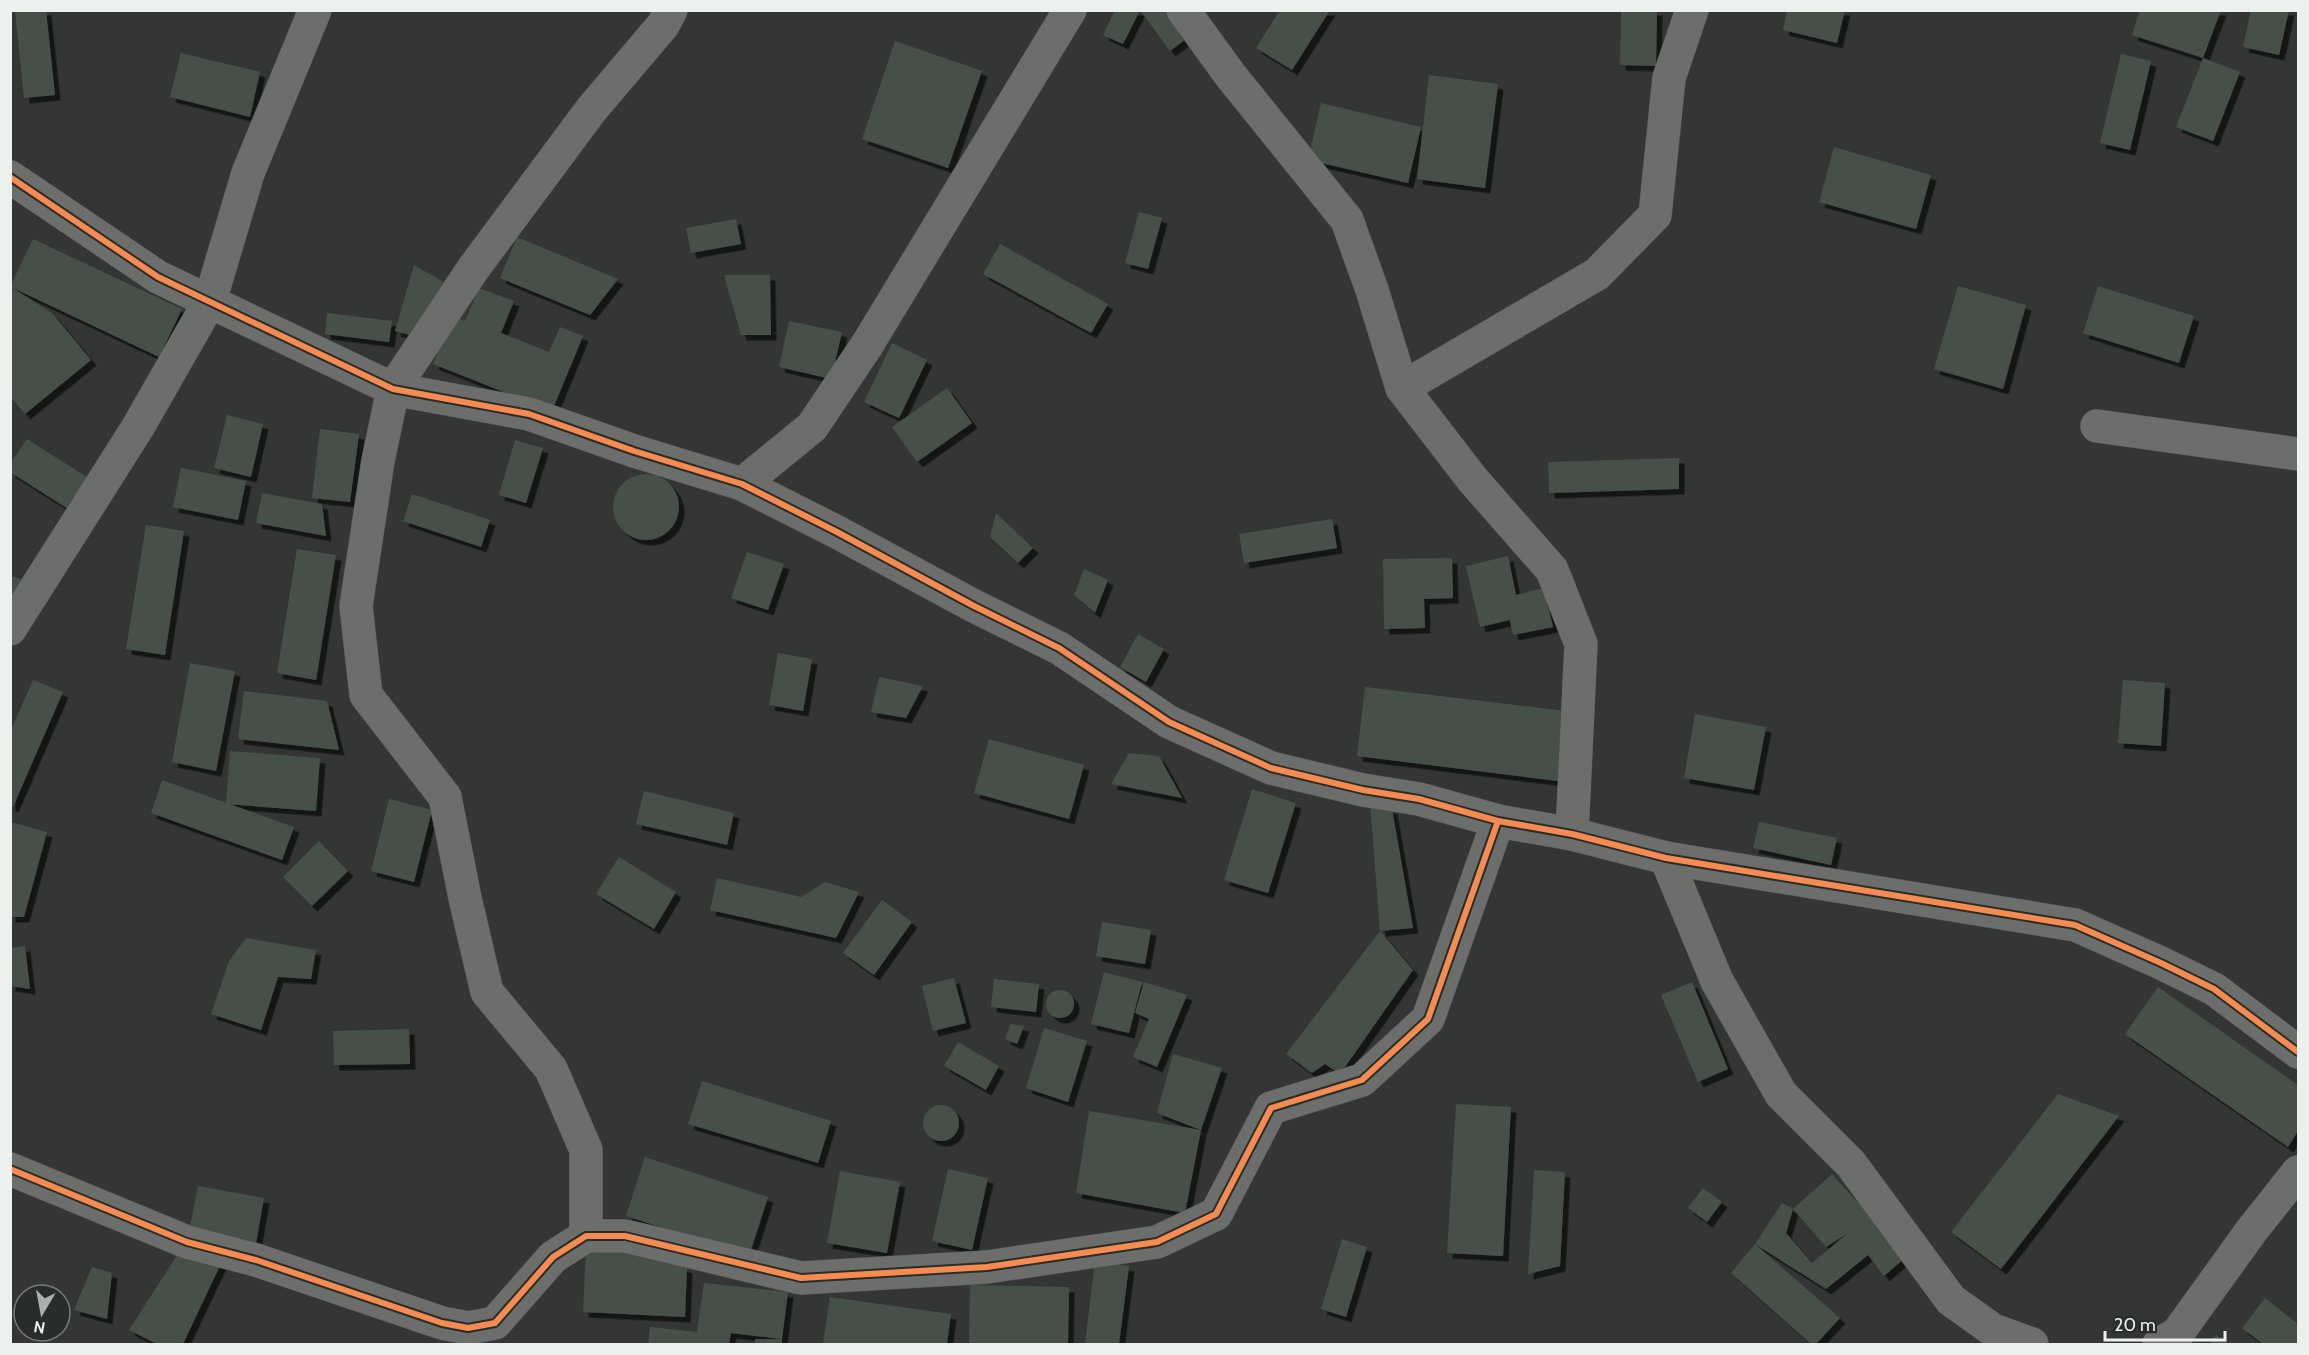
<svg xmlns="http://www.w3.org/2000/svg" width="2309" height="1355" font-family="Cabin,sans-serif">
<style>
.building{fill:#465049;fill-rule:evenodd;filter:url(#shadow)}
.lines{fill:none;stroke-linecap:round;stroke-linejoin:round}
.street-casing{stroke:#525453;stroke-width:34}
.street{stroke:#6c6e6c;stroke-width:33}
.cycleway-casing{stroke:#282d29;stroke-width:10}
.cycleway{stroke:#f68b52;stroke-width:6}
</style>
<defs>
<filter id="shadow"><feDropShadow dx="5.5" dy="5.5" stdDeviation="0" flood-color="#0009"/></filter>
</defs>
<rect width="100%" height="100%" fill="#333634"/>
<g class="building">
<path d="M15,10H46L55,95L24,98Z"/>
<path d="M1115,10H1140L1123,44L1103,35Z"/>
<path d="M1140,10H1172L1191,35L1170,51Z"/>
<path d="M1280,10H1330L1292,70L1256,48Z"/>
<path d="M1621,10H1657L1656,66L1620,65Z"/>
<path d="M1787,10H1845L1837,43L1783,30Z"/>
<path d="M2140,10H2221L2203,58L2132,35Z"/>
<path d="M2251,10H2289L2279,55L2243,47Z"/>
<path d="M895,41L982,71L948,168L862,139Z"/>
<path d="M181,53L260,72L250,117L170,97Z"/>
<path d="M2121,54L2151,61L2130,150L2100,143Z"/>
<path d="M2203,58L2240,72L2213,141L2176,127Z"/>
<path d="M1429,75L1498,84L1485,188L1417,179Z"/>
<path d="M1321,103L1421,127L1408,183L1308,160Z"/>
<path d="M1834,147L1931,175L1916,229L1819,202Z"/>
<path d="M1139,212L1162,218L1148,269L1125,263Z"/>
<path d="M736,219L741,244L691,253L686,228Z"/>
<path d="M517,237L618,279L590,315L500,278Z"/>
<path d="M33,239L182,309L159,357L11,287L52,313L91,360L25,414L10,396V287Z"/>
<path d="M1000,244L1108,304L1091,333L983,274Z"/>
<path d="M414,265L447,284L417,337L395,331Z"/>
<path d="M724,275H770L771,335H741Z"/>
<path d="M1958,286L2026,305L2003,389L1934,369Z"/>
<path d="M2098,286L2194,316L2179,363L2083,333Z"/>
<path d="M479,288L514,301L501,333L549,352L560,327L583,336L552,411L433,364L452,316L465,321Z"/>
<path d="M327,313L392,321L389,342L325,334Z"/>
<path d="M789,321L842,332L831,379L779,367Z"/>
<path d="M892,343L927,360L899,418L864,402Z"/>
<path d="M947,388L972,423L917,462L892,427Z"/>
<path d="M227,415L263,424L251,477L214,468Z"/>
<path d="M320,429L359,434L350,502L312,498Z"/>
<path d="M27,439L93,481L73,512L10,472V464Z"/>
<path d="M515,440L543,448L526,503L499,495Z"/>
<path d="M1679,458V489L1549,493L1548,462Z"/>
<path d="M181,468L246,481L238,520L173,507Z"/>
<circle cx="646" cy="507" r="33"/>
<path d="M262,493L322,504L326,536L256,523Z"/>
<path d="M412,494L490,520L481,547L403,521Z"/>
<path d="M996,513L1033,548L1018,563L990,537Z"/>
<path d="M1332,519L1337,548L1244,563L1239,534Z"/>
<path d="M146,525L184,531L165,655L126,649Z"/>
<path d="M297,549L336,555L316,680L277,673Z"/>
<path d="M747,552L784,564L768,610L731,598Z"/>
<path d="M1508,556L1516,595L1544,588L1553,627L1513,635L1510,620L1480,627L1466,566Z"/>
<path d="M1452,558L1453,598L1424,599L1425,628L1384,629L1383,559Z"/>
<path d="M1084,569L1108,580L1095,613L1074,595Z"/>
<path d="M10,576L32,582L10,610Z"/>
<path d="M1138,634L1164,649L1146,682L1120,667Z"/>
<path d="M778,653L812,659L803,711L769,705Z"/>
<path d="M190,663L235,671L216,771L172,762Z"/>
<path d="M879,677L923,686L906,718L871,712Z"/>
<path d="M33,680L63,692L13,807L10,806V732Z"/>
<path d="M2123,680L2165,683L2161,746L2118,743Z"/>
<path d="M1365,687L1575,712L1566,782L1357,756Z"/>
<path d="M244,691L327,701L339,750L238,739Z"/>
<path d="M1695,714L1766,727L1754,790L1684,778Z"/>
<path d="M989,739L1084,765L1069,819L974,793Z"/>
<path d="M230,751L320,758L316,811L226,804Z"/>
<path d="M1129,753L1159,756L1182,798L1111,784Z"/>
<path d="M162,780L294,827L282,860L151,813Z"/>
<path d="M1252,789L1296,803L1268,893L1224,880Z"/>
<path d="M644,791L734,813L727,845L636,824Z"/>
<path d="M389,799L432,810L414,882L371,871Z"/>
<path d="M1370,803L1392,809L1413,928L1380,931Z"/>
<path d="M10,822L47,832L24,917H10Z"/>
<path d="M1759,822L1837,838L1831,865L1753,848Z"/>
<path d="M319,841L348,871L312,906L283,877Z"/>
<path d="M619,857L676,892L654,929L596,894Z"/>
<path d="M717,878L801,897L825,882L859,892L836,938L710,910Z"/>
<path d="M882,900L912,922L874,975L843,953Z"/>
<path d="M1102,922L1151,930L1145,964L1096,956Z"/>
<path d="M1380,931L1413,970L1340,1074L1325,1064L1312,1073L1286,1054Z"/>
<path d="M246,938L316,950L311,979L278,977L261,1030L211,1014L229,961Z"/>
<path d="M25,946L30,989L10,986V948Z"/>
<path d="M1104,972L1142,982L1129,1033L1091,1024Z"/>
<path d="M954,978L966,1023L933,1031L922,986Z"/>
<path d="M994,979L1039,984L1036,1012L991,1007Z"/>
<path d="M1144,982L1187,995L1157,1067L1133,1057L1149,1019L1135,1013Z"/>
<path d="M1692,982L1728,1069L1698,1082L1661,995Z"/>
<path d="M2158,987L2298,1085V1131L2288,1147L2125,1034Z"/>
<circle cx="1060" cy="1004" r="14"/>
<path d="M1011,1024L1024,1026L1017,1044L1005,1039Z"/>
<path d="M1044,1028L1087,1041L1068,1102L1026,1088Z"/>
<path d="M409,1029L410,1064L334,1065L333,1031Z"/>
<path d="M958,1042L999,1066L986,1090L944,1066Z"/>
<path d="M1173,1054L1222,1068L1201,1130L1157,1113Z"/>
<path d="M702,1081L831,1121L818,1163L688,1124Z"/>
<path d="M2058,1094L2119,1116L2001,1269L1951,1232Z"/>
<path d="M1456,1104L1511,1107L1503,1256L1447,1253Z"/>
<circle cx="941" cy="1123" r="18"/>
<path d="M1089,1111L1201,1130L1185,1213L1076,1193Z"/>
<path d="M645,1157L768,1197L749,1256L626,1216Z"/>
<path d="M948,1169L988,1178L972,1250L932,1241Z"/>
<path d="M1534,1170L1565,1172L1560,1266L1528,1274Z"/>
<path d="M840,1171L900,1182L887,1253L827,1243Z"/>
<path d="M1832,1174L1907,1256L1884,1276L1868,1255L1826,1289L1755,1244L1782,1203L1793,1209ZM1793,1209L1826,1247L1848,1233L1812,1263L1786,1233Z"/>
<path d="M198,1186L264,1198L255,1249L188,1237Z"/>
<path d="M1703,1188L1722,1202L1707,1222L1688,1208Z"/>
<path d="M1342,1239L1367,1247L1346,1317L1321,1309Z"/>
<path d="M1755,1244L1840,1318L1816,1344H1811L1731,1273Z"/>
<path d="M183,1246L225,1255L183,1344H157L129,1330Z"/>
<path d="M586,1248L631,1250L687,1268L685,1317L583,1312Z"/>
<path d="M1095,1262L1129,1266L1119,1344H1085Z"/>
<path d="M92,1267L112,1273L107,1319L74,1310Z"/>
<path d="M704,1283L788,1292L782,1339L731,1333L729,1344H648L650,1327L697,1332Z"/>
<path d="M970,1285L1069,1287L1068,1344H969Z"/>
<path d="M830,1297L951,1314L947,1344L863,1343V1344H823Z"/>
<path d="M2265,1298L2298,1324V1344H2263L2242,1328Z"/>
<path d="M2216,1335L2229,1344H2209Z"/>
<rect x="755" y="1339" width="27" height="5"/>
</g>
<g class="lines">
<g class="street-casing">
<g id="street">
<path d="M1183,10L1231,76L1347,220L1372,290L1402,388L1473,480L1552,570L1581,644L1572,834"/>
<path d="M10,177L158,277L393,389L529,414L634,451L742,484L837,532L974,606L1059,648L1169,722L1271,768L1363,790L1419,799L1498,821L1572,834L1666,858L2075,925L2161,963L2214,989L2298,1052"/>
<path d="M1402,388L1597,274L1655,215L1669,78L1692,10"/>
<path d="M2097,426L2298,454"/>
<path d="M742,484L812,427L867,345L1070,10"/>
<path d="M10,629L138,427L210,301L248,173L315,10"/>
<path d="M1666,858L1717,981L1781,1094L1851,1164L1951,1300L1993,1330L2032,1344"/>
<path d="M10,1169L187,1242L256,1260L442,1323L468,1328L495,1323L553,1257L586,1236H625L801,1278L987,1267L1157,1242L1216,1214L1271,1108L1362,1080L1428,1019L1498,821"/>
<path d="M586,1236V1150L551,1069L487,992L465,898L445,797L366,695L356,606L378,461L393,389L473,269L591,110L663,25L671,10"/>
<path d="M2159,1344L2177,1334L2252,1230L2298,1172"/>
</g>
</g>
<use href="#street" class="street"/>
<g class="cycleway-casing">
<g id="cycleway">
<path d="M10,177L158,277L393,389L529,414L634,451L742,484L837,532L974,606L1059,648L1169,722L1271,768L1363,790L1419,799L1498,821L1572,834L1666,858L2075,925L2161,963L2214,989L2298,1052"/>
<path d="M10,1169L187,1242L256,1260L442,1323L468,1328L495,1323L553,1257L586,1236H625L801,1278L987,1267L1157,1242L1216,1214L1271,1108L1362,1080L1428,1019L1498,821"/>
</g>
</g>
<use href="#cycleway" class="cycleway"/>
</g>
<rect width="2309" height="1355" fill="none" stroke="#edf1ee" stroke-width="24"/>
<g transform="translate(42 1313) rotate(190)"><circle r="28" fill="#282d29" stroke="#777b78" stroke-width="1.5"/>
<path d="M0-4.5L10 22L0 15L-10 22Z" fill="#acb0ad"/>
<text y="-9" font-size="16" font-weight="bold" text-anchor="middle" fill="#edf1ee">N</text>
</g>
<path d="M2105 1331v9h120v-9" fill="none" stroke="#edf1ee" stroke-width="3"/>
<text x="2114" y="1331" font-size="18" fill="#edf1ee" stroke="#282d29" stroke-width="4.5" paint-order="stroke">20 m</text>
</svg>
